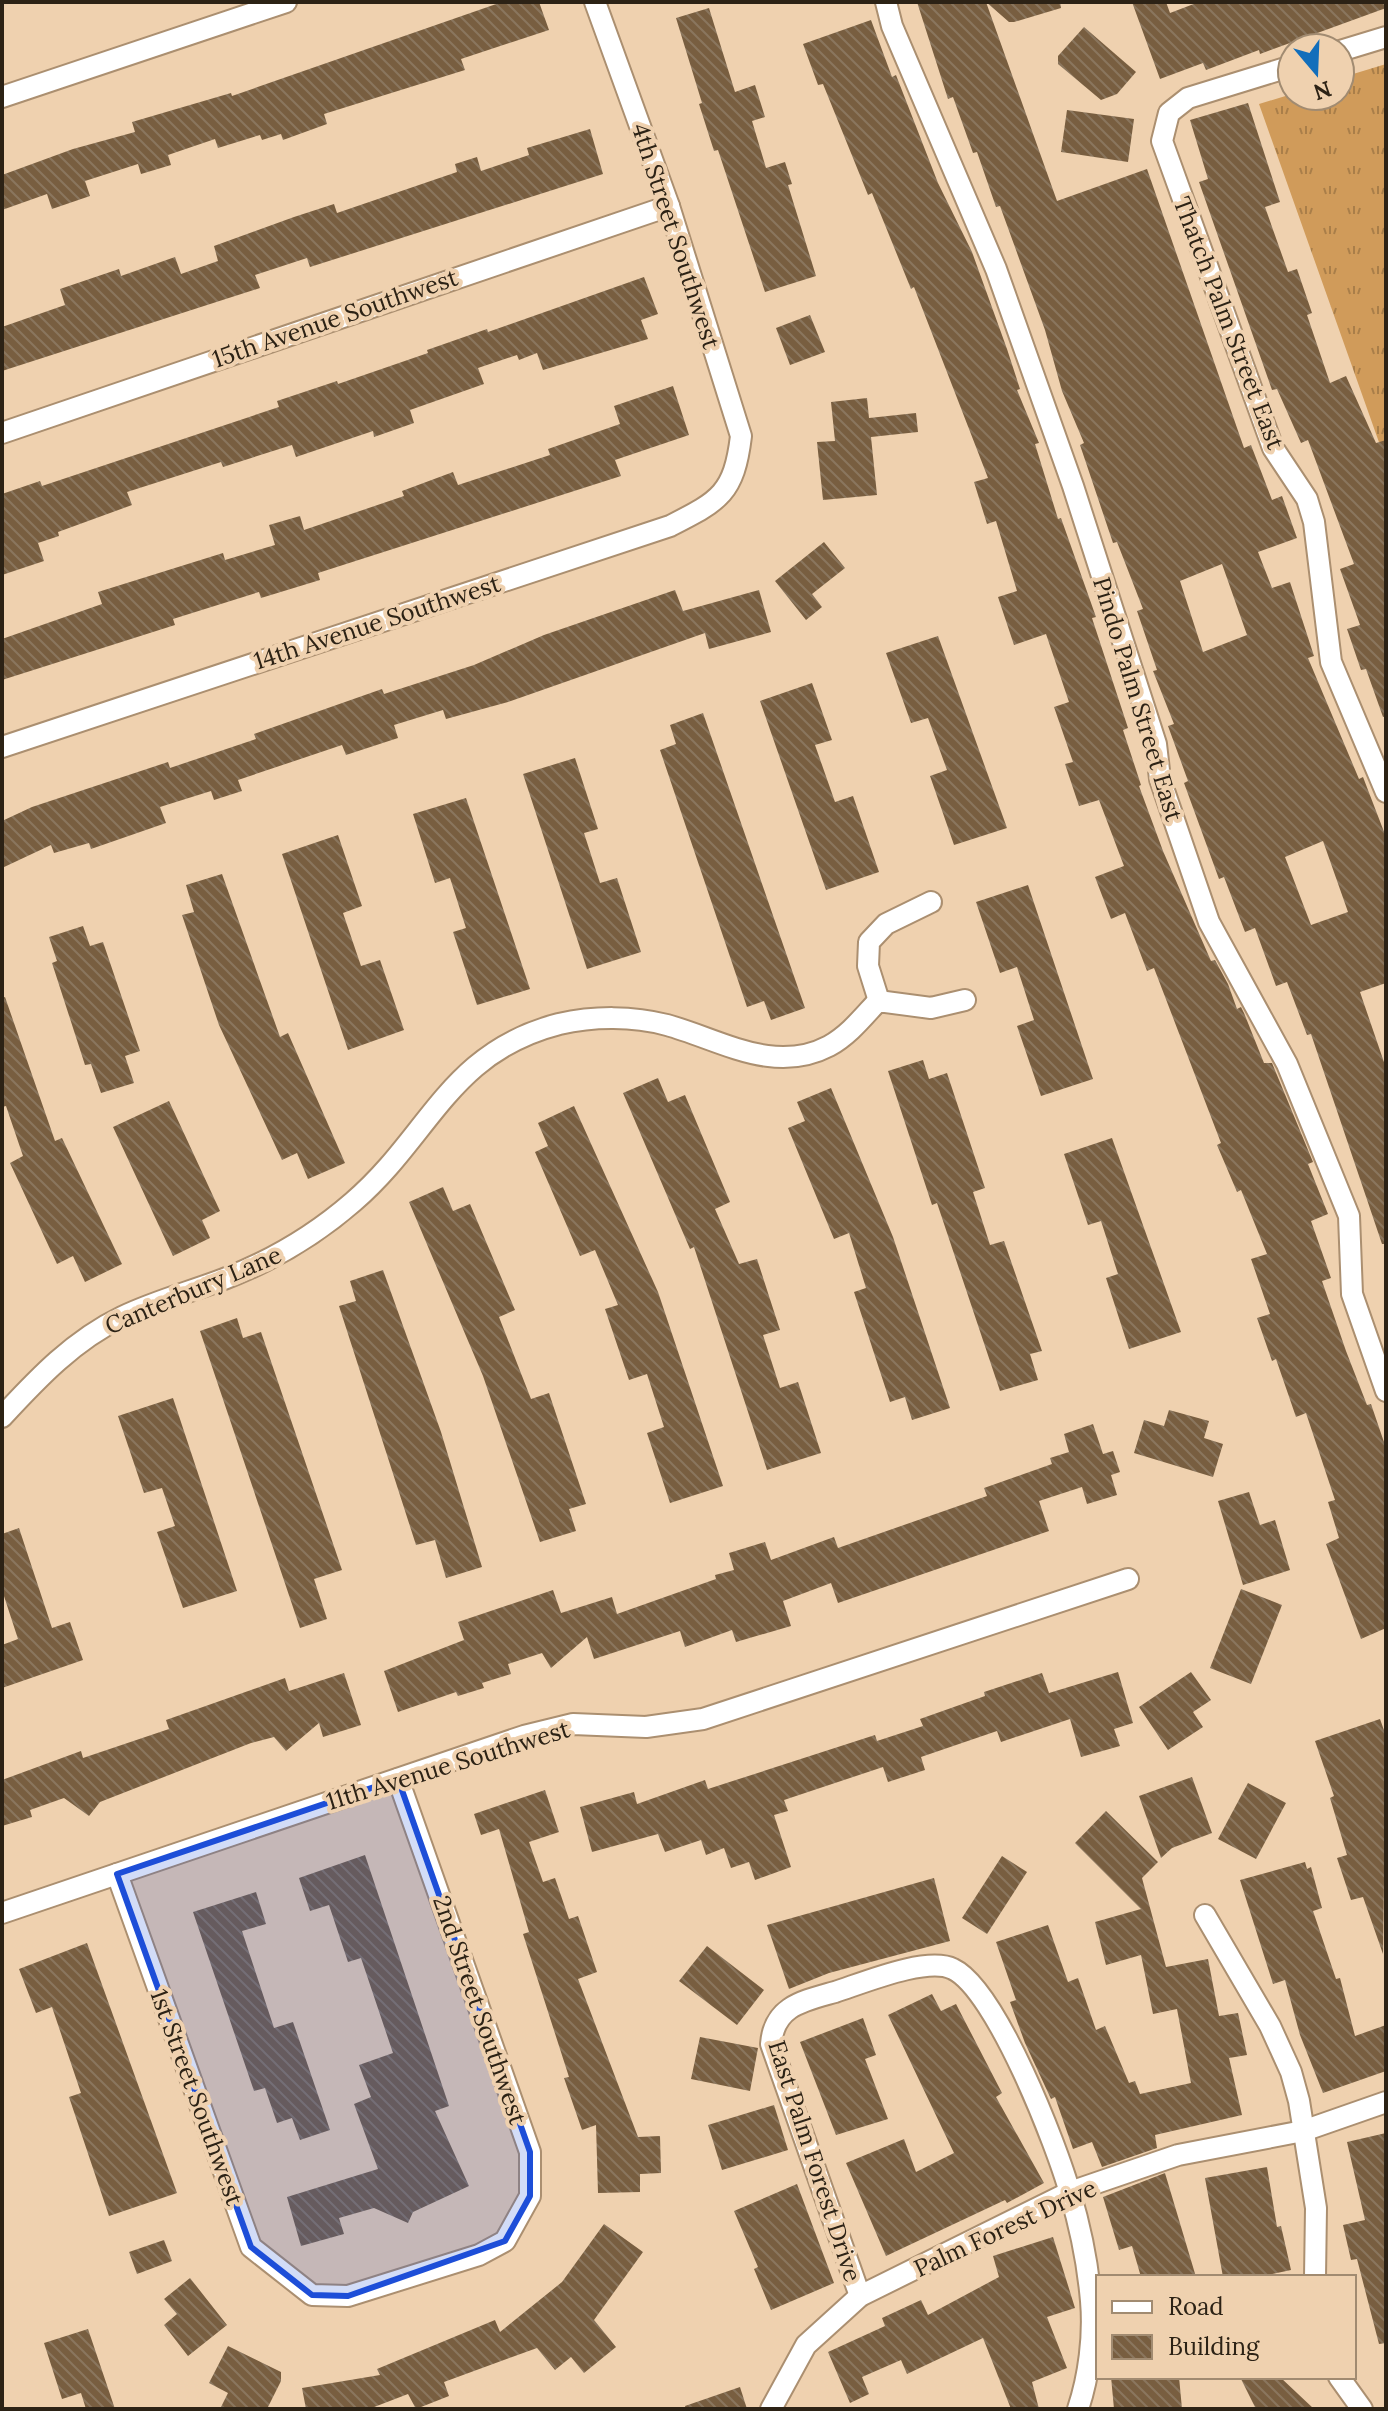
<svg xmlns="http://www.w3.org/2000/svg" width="1388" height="2411" font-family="Lora,serif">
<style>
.grass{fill:url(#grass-tufts)}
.building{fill:url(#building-back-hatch);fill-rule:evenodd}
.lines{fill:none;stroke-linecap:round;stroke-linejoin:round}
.minor-casing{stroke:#ab8f70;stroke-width:24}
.minor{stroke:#fff;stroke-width:20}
.marked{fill:#1d4ed8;fill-opacity:0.2;stroke:#1d4ed8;stroke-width:6;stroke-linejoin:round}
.labels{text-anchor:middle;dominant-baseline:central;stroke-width:8;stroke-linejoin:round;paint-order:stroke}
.street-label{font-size:24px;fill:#2c2215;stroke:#efd1af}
</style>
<defs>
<pattern id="grass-tufts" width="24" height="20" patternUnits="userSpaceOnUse" patternTransform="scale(2)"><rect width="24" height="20" fill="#d09b5a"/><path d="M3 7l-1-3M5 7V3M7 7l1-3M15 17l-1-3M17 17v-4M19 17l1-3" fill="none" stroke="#a97e49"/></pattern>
<pattern id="building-back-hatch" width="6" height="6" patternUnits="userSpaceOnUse" patternTransform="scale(2)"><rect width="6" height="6" fill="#785e40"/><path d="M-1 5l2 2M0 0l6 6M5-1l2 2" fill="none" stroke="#8a765e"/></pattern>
</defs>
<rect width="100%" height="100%" fill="#efd1af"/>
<path class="grass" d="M1386,64V462L1259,104L1292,94L1340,96V78Z"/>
<g class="building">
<path d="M502,2H539L549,30L461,59L465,70L324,114L327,124L283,140L281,134L262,140L260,135L218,148L215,139L168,155L171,165L141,174L138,164L85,181L90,196L52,209L47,194L2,210V175L73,149L135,132L132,122L231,93L232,96Z"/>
<path d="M917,2H1060L1061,8L1014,22H1009L986,2L1057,201L1147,169L1244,448L1251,445L1272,500L1282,496L1297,538L1258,552L1272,588L1290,582L1314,656L1308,658L1359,779L1363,777L1386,837V983L1360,992L1386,1068V1244H1382L1311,1034L1307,1035L1287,982L1276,986L1255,928L1245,932L1224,877L1219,879L1184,783L1188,781L1168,726L1174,724L1153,671L1157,670L1137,611L1143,609L1117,542L1113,543L1080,445L1084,443L1062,391L1045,330L1000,206L996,207L977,152L973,153L953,97L948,99ZM1222,564L1247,635L1203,652L1180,581ZM1323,841L1348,912L1311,925L1285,857Z"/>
<path d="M1132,2H1166L1170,13L1199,2H1386V8L1260,54L1259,50L1206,70L1203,63L1160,79Z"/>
<path d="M709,8L735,92L755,85L765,117L752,121L766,168L785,162L792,184L788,185L816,276L765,292L718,150L714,151L699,104L702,103L676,18Z"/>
<path d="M871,20L892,77L896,75L938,183L972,252L1007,349L1020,389L1017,390L1039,443L1035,444L1058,519L1061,518L1096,617L1092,618L1128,728L1123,730L1141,785L1139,786L1163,851L1211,961L1215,960L1228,984L1237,1009L1241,1007L1244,1013L1264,1063H1272L1313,1162L1308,1164L1328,1214L1311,1221L1331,1278L1322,1281L1346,1351L1367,1405L1371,1404L1386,1448V1628L1361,1639L1326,1544L1339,1538L1328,1502L1335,1500L1306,1413L1296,1417L1276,1359L1272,1361L1257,1318L1270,1314L1251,1259L1267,1254L1241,1190L1237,1192L1217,1145L1221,1143L1154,968L1147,971L1125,913L1111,919L1095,877L1124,866L1099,800L1079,806L1065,764L1073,762L1054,707L1069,702L1046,634L1014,645L998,597L1017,591L996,521L987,524L974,482L988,478L914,287L911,289L872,193L868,195L823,84L818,85L803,44Z"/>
<path d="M1084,27L1136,72L1117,94L1101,100L1058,64V56Z"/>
<path d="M1248,103L1280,202L1265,207L1288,272L1297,269L1312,313L1307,315L1330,383L1346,376L1376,443L1386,440V716L1383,717L1366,669L1361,670L1347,629L1360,625L1340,569L1354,564L1308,440L1301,443L1277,389L1272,390L1199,182L1208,179L1190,120Z"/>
<path d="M1067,110L1134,119L1128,162L1061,152Z"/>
<path d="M590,129L603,174L310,267L307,258L255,275L260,288L2,371V327L65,305L60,289L119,269L121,276L175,257L181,274L218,261L214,246L294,217L334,204L337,213L457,172L455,164L477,157L481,171L529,155L527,148Z"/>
<path d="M644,277L658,314L641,320L648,339L543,370L537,353L519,360L517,355L478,368L484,384L410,410L414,423L374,437L373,431L296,457L292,445L223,467L221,462L127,492L132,505L58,532L59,536L38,543L44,561L2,575V494L40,481L42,486L279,407L277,401L337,381L338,384L428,353L427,350L487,329L488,332Z"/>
<path d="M810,315L825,352L790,365L776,328Z"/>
<path d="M673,386L689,435L615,460L621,476L318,573L320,580L261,598L259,592L173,619L175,625L2,680V639L102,604L98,592L223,553L225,560L275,545L269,525L300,516L304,530L404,496L402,491L453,472L458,485L550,455L548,449L620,424L614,406Z"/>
<path d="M867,398L869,418L916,413L918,432L871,437L877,495L823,500L817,442L835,441L831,402Z"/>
<path d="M824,542L845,568L812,594L822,607L806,620L775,581Z"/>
<path d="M675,590L683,611L759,590L771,632L709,649L705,633L508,702L446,719L443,710L394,725L398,738L346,755L342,745L238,780L242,791L214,800L211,791L160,807L166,823L91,849L89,843L54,853L51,845L2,868V821L32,807L168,762L170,768L256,739L254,734L382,689L384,694L474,665L544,635Z"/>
<path d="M938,636L1007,828L954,845L930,776L947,770L928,718L911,723L886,653Z"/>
<path d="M812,683L832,740L815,745L835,802L853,796L879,872L826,890L760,701Z"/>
<path d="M703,713L805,1008L771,1020L764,1001L747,1007L660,750L676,744L670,725Z"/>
<path d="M575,758L598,829L584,833L600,883L617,878L641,952L587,969L523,774Z"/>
<path d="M466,798L530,989L477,1005L453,932L466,928L450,878L435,883L413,814Z"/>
<path d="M338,835L362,906L343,913L361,966L380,960L404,1030L348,1050L282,854Z"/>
<path d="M222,874L280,1037L288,1033L345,1163L308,1179L297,1153L282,1160L219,1025L182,915L194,912L186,885Z"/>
<path d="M1028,885L1093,1079L1041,1096L1017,1026L1034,1020L1017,967L1000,973L976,902Z"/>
<path d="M83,926L90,946L103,942L140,1051L125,1056L134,1083L101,1093L91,1064L85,1065L52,963L57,961L49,937Z"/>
<path d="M5,997L55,1141L62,1138L122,1264L85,1282L73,1256L57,1264L10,1163L23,1156L6,1106L2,1107V998Z"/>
<path d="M923,1060L929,1079L947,1073L985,1188L973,1192L990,1245L1004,1241L1042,1351L1030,1354L1038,1380L1000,1391L937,1203L932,1205L888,1071Z"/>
<path d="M658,1078L668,1102L685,1095L730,1202L715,1209L739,1264L757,1259L780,1330L763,1335L780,1388L798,1382L821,1453L767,1470L694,1247L690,1249L623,1093Z"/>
<path d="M831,1088L893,1237L950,1408L912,1420L905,1397L890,1402L854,1292L866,1288L849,1233L834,1239L788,1128L805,1121L797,1102Z"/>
<path d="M169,1101L220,1211L202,1220L210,1238L173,1256L113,1127Z"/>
<path d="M574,1106L658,1292L723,1486L670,1503L647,1433L664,1427L647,1374L629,1380L605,1309L618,1305L595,1250L580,1256L535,1152L548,1146L538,1123Z"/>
<path d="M1112,1138L1181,1332L1129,1349L1106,1278L1118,1274L1101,1221L1088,1225L1064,1154Z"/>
<path d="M443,1187L453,1211L470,1204L515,1310L499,1317L531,1399L549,1393L586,1504L569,1509L576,1531L540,1542L483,1376L409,1202Z"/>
<path d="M383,1270L441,1432L482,1567L446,1578L435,1540L416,1545L339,1306L356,1301L350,1281Z"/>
<path d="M237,1318L243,1338L261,1332L342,1570L314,1579L327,1619L300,1628L200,1331Z"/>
<path d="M173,1398L237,1591L183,1608L157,1532L175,1526L162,1488L144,1493L118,1416Z"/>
<path d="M1169,1410L1209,1421L1204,1438L1223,1444L1213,1477L1134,1453L1144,1420L1164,1426Z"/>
<path d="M1093,1424L1103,1454L1113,1451L1120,1472L1111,1475L1117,1495L1087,1504L1082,1487L1039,1501L1049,1531L838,1603L831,1583L783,1601L791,1626L736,1642L732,1630L685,1647L680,1631L594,1659L587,1637L551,1668L542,1653L508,1664L511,1674L482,1683L484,1688L458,1696L456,1692L398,1712L384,1671L464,1640L458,1622L553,1590L561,1613L612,1597L617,1614L716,1579L715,1575L734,1570L729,1553L765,1542L771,1560L834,1537L838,1548L987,1496L984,1488L1052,1464L1050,1458L1069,1452L1064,1434Z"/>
<path d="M1249,1492L1260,1525L1275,1520L1290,1570L1243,1585L1218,1501Z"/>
<path d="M19,1528L52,1628L70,1622L83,1660L2,1688V1645L18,1639L2,1590V1534Z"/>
<path d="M1241,1589L1282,1605L1251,1684L1210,1668Z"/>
<path d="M1118,1672L1133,1723L1114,1729L1120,1746L1081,1757L1070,1719L1001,1742L997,1731L921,1757L925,1770L888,1782L883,1767L784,1800L788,1811L774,1815L791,1867L755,1880L749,1862L731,1868L724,1848L706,1855L701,1840L665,1852L658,1834L592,1852L580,1807L634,1792L637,1804L705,1780L708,1789L875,1735L877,1741L923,1726L920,1719L985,1696L984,1692L1042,1673L1049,1693Z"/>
<path d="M1191,1672L1211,1700L1193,1712L1203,1727L1168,1750L1139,1707Z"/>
<path d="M344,1673L361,1725L323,1737L319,1723L286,1751L274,1737L251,1743L100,1802L89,1816L64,1798L30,1810L32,1817L2,1826V1780L81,1751L83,1758L169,1729L166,1720L285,1678L289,1691Z"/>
<path d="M1380,1719L1386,1736L1383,1954L1363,1897L1351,1900L1337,1858L1347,1855L1330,1798L1334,1796L1315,1741Z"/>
<path d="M1192,1777L1212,1833L1172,1848L1161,1858L1139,1796Z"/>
<path d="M1248,1783L1286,1803L1256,1859L1218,1839Z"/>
<path d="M545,1790L559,1832L529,1842L543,1882L555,1878L569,1919L578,1916L597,1972L578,1979L638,2137L660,2136L661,2173L640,2174V2192L598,2193L596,2125L582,2130L564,2078L569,2077L523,1934L529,1932L499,1829L481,1835L474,1814Z"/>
<path d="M1106,1811L1158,1862L1142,1878L1166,1967L1208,1959L1219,2016L1238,2013L1247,2055L1229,2058L1242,2115L1155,2135L1157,2148L1102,2167L1092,2142L1073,2149L1055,2097L1051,2099L1025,2043L1010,2002L1016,2000L996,1942L1048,1925L1068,1982L1078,1978L1096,2030L1105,2026L1129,2083L1135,2081L1140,2094L1191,2083L1177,2009L1153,2014L1141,1955L1106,1965L1095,1922L1141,1909L1075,1843Z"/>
<path d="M365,1855L449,2106L435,2111L469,2186L413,2212L408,2223L374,2208L339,2218L344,2234L301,2246L287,2197L378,2169L354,2104L371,2097L359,2065L393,2053L361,1958L348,1962L329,1905L310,1911L299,1878Z"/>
<path d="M1002,1856L1027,1872L987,1934L962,1918Z"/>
<path d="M1305,1862L1307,1869L1311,1867L1322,1908L1313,1911L1336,1979L1340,1978L1355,2036L1386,2025V2071L1323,2093L1300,2035L1285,1980L1273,1984L1240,1880Z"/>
<path d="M934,1878L950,1941L829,1973L789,1989L767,1925Z"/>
<path d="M256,1892L266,1924L242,1931L274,2028L293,2022L330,2130L300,2140L292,2118L277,2123L265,2088L254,2091L193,1912Z"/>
<path d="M87,1943L177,2193L109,2216L69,2097L81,2093L52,2007L36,2013L19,1969Z"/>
<path d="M707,1946L764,1990L737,2025L679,1981Z"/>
<path d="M932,1994L941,2011L956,2004L1002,2093L996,2097L1044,2183L1007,2203L1005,2200L886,2256L846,2163L904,2139L916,2172L954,2153L888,2015Z"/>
<path d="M863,2018L876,2055L865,2059L888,2119L836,2135L800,2042Z"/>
<path d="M700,2037L758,2048L750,2091L691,2079Z"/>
<path d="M774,2105L788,2150L722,2170L708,2125Z"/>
<path d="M1386,2133V2343L1379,2344L1357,2259L1351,2260L1343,2225L1365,2220L1347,2142Z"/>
<path d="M1267,2167L1277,2227L1281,2226L1291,2270L1258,2277H1223L1205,2178Z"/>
<path d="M1165,2173L1196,2277H1141L1132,2246L1119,2250L1103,2197Z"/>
<path d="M797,2184L834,2283L771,2310L754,2269L758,2267L734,2211Z"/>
<path d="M604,2224L643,2252L594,2320L616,2347L584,2373L571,2357L555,2370L537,2348L444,2382L449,2396L416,2409L408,2394L369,2409H306L302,2388L380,2375L377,2369L495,2320L500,2332L562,2282Z"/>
<path d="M1053,2237L1075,2308L1047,2317L1067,2368L1032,2382L1039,2409H1011L983,2338L907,2374L901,2360L862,2377L869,2394L850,2403L828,2352L885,2326L882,2318L921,2300L928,2315L999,2277L993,2256Z"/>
<path d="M164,2240L172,2261L137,2274L129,2252Z"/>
<path d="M190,2278L227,2325L188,2356L164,2325L177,2314L164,2299Z"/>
<path d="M88,2329L115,2409H86L81,2393L62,2399L44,2343Z"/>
<path d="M228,2346L281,2372V2381L267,2409H220L228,2393L209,2383Z"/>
<path d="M1111,2377H1179L1182,2409H1114Z"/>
<path d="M1240,2377H1280L1314,2409H1256Z"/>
<path d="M740,2387L747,2409H686L685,2406Z"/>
</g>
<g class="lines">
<g class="minor-casing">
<g id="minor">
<path d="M886,2L892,26L996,269L1073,486L1156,744L1160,779L1209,922L1287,1064L1349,1216L1352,1294L1386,1391"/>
<path d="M1340,51L1386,37"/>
<path d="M1292,66L1188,98L1169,113L1162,141L1273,448L1307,499L1314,522L1331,662L1386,792"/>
<path d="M2,97L286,2"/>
<path d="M2,433L669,206"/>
<path d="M2,747L670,526C719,501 734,494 741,436L669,206L595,2"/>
<path d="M879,1001L868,966L869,942L886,924L931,902"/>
<path d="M2,1417C38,1378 74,1340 122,1317C155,1301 190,1292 224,1279C271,1261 315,1235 353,1202C430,1136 449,1052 559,1024C594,1016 633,1016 667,1025C721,1040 774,1075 829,1046C849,1035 863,1017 878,1001L931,1008L965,1000"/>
<path d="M117,1874L251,2247L312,2295L348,2296L479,2255L505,2241L530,2196V2152L398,1779"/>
<path d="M2,1913L524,1736L573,1724L646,1727L703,1719L1128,1579"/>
<path d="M1205,1915L1270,2026L1291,2072L1299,2101L1316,2208L1315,2277"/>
<path d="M860,2296L771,2044C774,2006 803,2001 835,1992C863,1983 927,1956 953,1969C996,1989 1057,2146 1070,2193C1080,2226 1088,2266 1091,2301C1094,2336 1089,2376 1078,2409"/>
<path d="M1339,2377L1362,2409"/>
<path d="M771,2409L806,2345L860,2296L1070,2192L1178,2155L1303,2131L1386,2102"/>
</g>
</g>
<use href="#minor" class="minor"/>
</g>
<path class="marked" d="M398,1779L530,2152V2196L505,2241L348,2296L312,2295L251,2247L117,1874Z"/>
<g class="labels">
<g class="street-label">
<text transform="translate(676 236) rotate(72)">4th Street Southwest</text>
<text transform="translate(335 318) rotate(-19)">15th Avenue Southwest</text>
<text transform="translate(1229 323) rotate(69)">Thatch Palm Street East</text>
<text transform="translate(377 622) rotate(-18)">14th Avenue Southwest</text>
<text transform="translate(1138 699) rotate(73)">Pindo Palm Street East</text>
<text transform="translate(193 1290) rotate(-23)">Canterbury Lane</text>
<text transform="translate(448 1765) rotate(-17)">11th Avenue Southwest</text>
<text transform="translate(480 2010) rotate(71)">2nd Street Southwest</text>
<text transform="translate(197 2097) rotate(70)">1st Street Southwest</text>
<text transform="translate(815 2161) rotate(72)">East Palm Forest Drive</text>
<text transform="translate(1005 2228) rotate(-25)">Palm Forest Drive</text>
</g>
</g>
<rect width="1388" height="2411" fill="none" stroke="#2c2215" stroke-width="8"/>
<rect x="1096" y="2275" width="260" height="104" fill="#efd1af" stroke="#a18b71" stroke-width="2"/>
<rect x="1112" y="2301" width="40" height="12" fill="#ffffff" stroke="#a18b71" stroke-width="2"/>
<text x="1168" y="2315" font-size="24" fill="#2c2215">Road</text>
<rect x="1112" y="2335" width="40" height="24" fill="url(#building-back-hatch)" stroke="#a18b71" stroke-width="2"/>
<text x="1168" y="2355" font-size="24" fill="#2c2215">Building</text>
<g transform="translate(1316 72) rotate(161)"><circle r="38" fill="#efd1af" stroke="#a18b71" stroke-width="2"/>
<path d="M0-6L14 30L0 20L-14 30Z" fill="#126ebb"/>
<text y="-12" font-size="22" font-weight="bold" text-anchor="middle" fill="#2c2215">N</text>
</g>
</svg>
